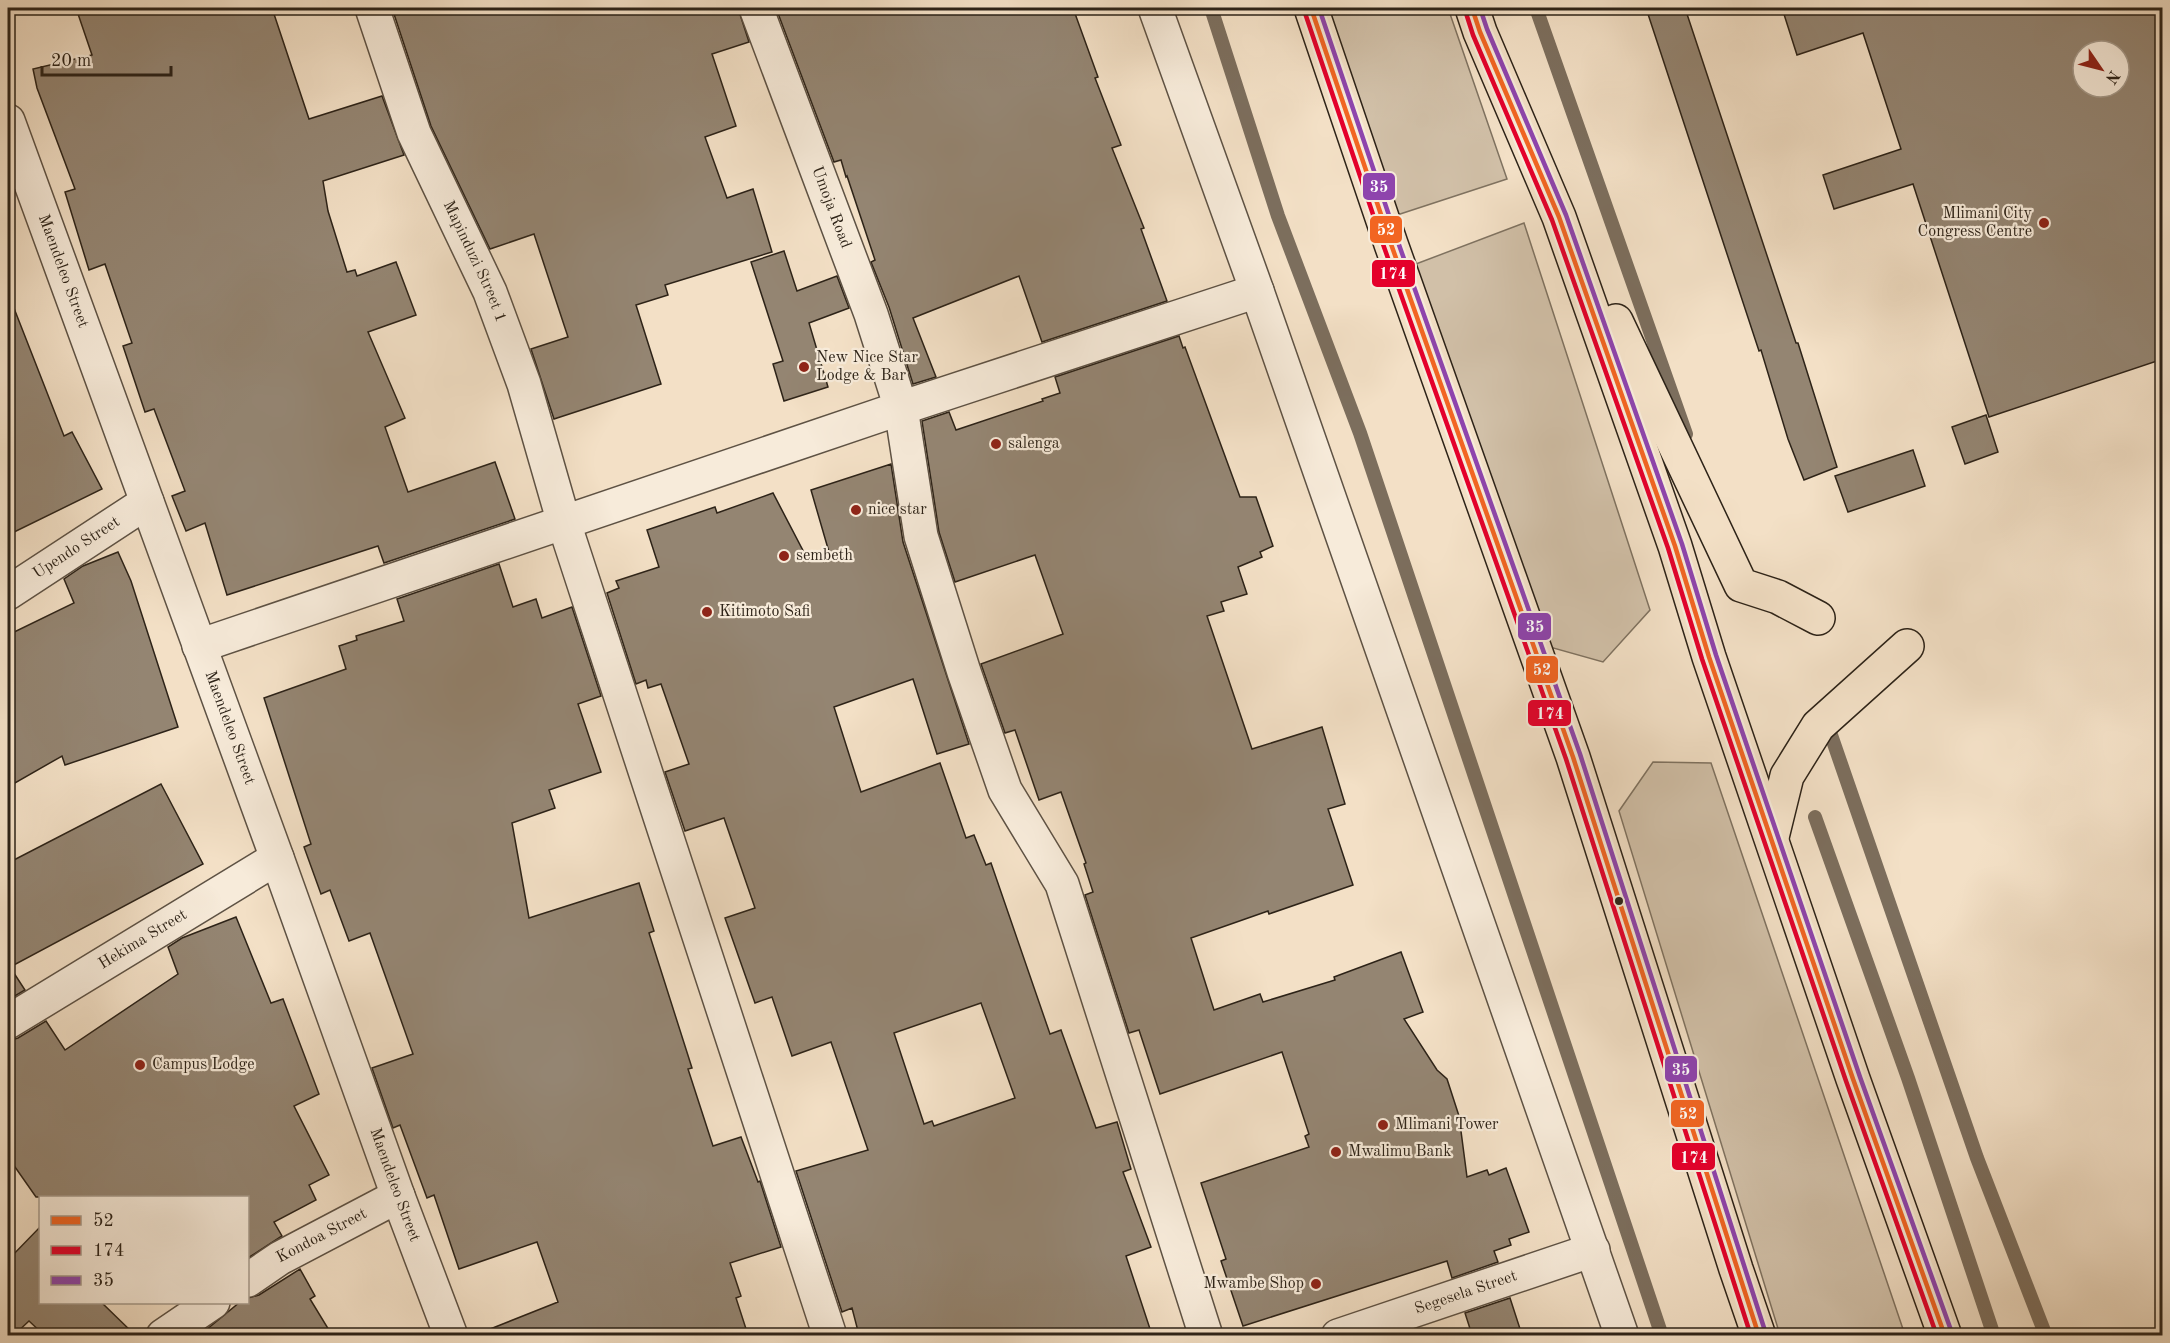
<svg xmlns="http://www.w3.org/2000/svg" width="2170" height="1343" font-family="'Old Standard TT',serif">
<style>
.green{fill:#d1c0a8;stroke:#7f7260;stroke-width:1.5}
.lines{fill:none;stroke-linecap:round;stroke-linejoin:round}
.stream{stroke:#7c6e5d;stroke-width:14}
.building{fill:#948572;stroke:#2d2318;stroke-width:1.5;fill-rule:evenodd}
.minor-casing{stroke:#5e5244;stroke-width:36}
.major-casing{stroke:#2d2318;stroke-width:36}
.minor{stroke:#f7ebda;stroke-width:33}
.major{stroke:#f3e0c6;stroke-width:33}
.bus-1-casing{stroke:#f7ebda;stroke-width:9}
.bus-2-casing{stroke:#f7ebda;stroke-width:9}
.bus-3-casing{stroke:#f7ebda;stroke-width:9}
.bus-1{stroke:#f26522;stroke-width:4.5}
.bus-2{stroke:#e4002b;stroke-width:4.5}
.bus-3{stroke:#8e44ad;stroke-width:4.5}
.poi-dot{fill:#8f2418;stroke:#f7ebda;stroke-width:2}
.bus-dot{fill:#2d2318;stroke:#f7ebda;stroke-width:2}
.labels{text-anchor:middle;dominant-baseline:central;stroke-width:4.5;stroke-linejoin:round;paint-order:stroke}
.street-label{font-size:16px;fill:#2d2318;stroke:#f7ebda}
.poi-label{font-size:16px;fill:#2d2318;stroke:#f7ebda;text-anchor:start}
.line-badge{stroke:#f7ebda;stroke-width:2}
.badge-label{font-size:16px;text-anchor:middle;font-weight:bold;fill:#fff}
</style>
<rect width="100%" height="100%" fill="#f3e0c6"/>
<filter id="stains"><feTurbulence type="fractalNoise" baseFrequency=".00333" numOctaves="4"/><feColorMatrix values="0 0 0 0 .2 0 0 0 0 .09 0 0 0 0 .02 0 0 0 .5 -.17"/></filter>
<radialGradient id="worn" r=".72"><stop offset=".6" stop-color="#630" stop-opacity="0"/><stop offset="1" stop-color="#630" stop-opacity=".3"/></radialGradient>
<g class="green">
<path d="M1324,8H1448L1507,179L1394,216Z"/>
<path d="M1524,223L1650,610L1603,662L1546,646L1408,267Z"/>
<path d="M1653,762L1711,763L1905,1335H1780L1619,811Z"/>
</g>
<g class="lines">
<g class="stream">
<path d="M1211,8L1278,216L1360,433L1662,1336"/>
<path d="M1536,8L1686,434"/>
<path d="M1831,735L1977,1158L2046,1336"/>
<path d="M1815,817L1908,1078L1994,1336"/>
</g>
</g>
<g class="building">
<path d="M76,8H272L309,119L382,96L404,155L323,181L328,211L347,272L355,270L357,276L396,262L416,315L368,332L405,418L385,427L408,492L495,462L515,519L384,563L378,546L227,595L205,523L186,531L172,496L185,491L154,409L145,412L123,346L132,343L105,264L89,270L65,192L75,189L37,88L33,69L92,55Z"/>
<path d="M392,8H738L749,42L712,54L736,126L705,137L727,198L753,189L772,252L665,285L668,295L636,305L661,384L554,419L531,349L568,337L534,234L490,249L431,126Z"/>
<path d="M776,8H1073L1098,77L1095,78L1121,145L1112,148L1144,228L1141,229L1167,301L1042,342L1019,276L913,318L936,377L913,384L889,307L871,262L875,260L847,176L846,177L841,160L834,162Z"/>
<path d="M1646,8H1685L1796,343H1798L1837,467L1804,480L1788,439L1761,350L1759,351Z"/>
<path d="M1782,8H2163V359L1989,417L1913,184L1834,209L1823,175L1901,149L1863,33L1797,55ZM2083,51H2119V87H2083Z"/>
<path d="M784,251L797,291L837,276L849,308L809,323L828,387L784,401L773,364L783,361L751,262Z"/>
<path d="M10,298L64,436L72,432L102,489L8,535V299Z"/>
<path d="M1179,336L1183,348L1185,347L1240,497H1256L1273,546L1260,552L1262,557L1238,567L1247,594L1221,602L1224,611L1207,616L1252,749L1322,727L1345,804L1328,809L1353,885L1269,914L1268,911L1191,938L1214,1010L1260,994L1263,1002L1335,980L1334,977L1401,952L1423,1012L1404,1019L1437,1070L1447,1079L1459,1116L1467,1177L1487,1170L1489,1175L1506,1168L1529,1232L1509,1239L1511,1245L1494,1251L1498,1262L1452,1278L1447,1261L1243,1326L1221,1261L1226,1259L1201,1183L1309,1147L1305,1136L1309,1134L1282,1052L1160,1094L1139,1030L1129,1033L1085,895L1093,892L1084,864L1086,863L1061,792L1039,800L1015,730L1005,733L981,664L1063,634L1035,555L955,582L939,532L922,421L949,412L956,430L1043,401L1042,399L1060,393L1055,377Z"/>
<path d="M1986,415L1998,452L1965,464L1952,427Z"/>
<path d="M1913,450L1925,486L1848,512L1835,476Z"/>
<path d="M891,464L903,542L969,744L937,754L913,679L834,707L861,792L940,763L966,838L974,835L986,865L991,863L1050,1034L1061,1030L1096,1128L1117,1122L1131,1169L1123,1172L1151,1247L1126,1256L1152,1335H859L852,1308L842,1312L796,1171L868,1150L831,1042L792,1056L772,997L755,1003L725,918L755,908L724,818L685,831L665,772L689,764L661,684L648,688L646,680L636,684L607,593L619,588L616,581L659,567L647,530L715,507L717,513L773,493L808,560L829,552L811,490ZM981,1003L1015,1098L934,1126L932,1121L924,1124L894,1033Z"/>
<path d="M118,552L131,581L178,727L65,765L62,756L8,787V635L74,603L64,579L83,566Z"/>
<path d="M499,564L513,607L536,599L542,618L572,607L601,696L578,704L601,772L549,790L555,808L512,823L529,918L639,883L654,931L649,933L692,1068L688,1069L713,1146L741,1137L758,1182L760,1181L781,1247L730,1263L741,1296L736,1298L748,1335H480V1333L558,1302L537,1242L459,1269L434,1195L427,1198L400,1125L393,1128L372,1068L413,1054L370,933L349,941L330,890L321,894L304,847L311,844L264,698L346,669L339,646L357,640L356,636L404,621L397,599Z"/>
<path d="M161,784L203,864L10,967L25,990L8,1000V863Z"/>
<path d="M236,917L271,1003L283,999L319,1094L294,1106L329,1175L309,1185L316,1200L274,1222L282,1236L248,1258V1197H36L8,1157V1041L18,1038L46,1021L65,1050L178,974L168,947L182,938Z"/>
<path d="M40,1227V1302H101L135,1335H44L29,1321L14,1335H8V1260Z"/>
<path d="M300,1269L315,1296L310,1299L332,1335H200L240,1302H248V1298L259,1295Z"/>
<path d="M1510,1298L1522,1335H1472L1465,1313Z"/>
</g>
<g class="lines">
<g class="minor-casing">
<g id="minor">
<path id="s1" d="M372,8L414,133L490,292L524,384L564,523L830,1336"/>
<path id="s2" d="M756,8L871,314L901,408L921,536L964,672L1005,790L1062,884L1206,1336"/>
<path d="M1155,8L1257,291L1622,1336"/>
<path id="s3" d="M8,121L277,858L398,1196L451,1336"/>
<path id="s4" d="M8,593L147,502"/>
<path d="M199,646L901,408L1257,291"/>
<path id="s5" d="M8,1022L277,858"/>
<path id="s6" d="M248,1280L280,1258L398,1196"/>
<path d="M163,1336L213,1302"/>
<path id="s7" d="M1338,1336L1593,1250"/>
</g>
</g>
<g class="major-casing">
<g id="major">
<path d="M1311,8L1391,244L1573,757L1736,1269L1759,1336"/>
<path d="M1472,8L1480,32L1559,217L1613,370L1675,546L1709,657L1853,1079L1945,1336"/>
<path d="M1616,321L1741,585L1778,597L1818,618"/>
<path d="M1772,837L1787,776L1818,726L1907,646"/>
</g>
</g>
<use href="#minor" class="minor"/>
<use href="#major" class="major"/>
<g class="bus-1-casing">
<g id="bus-1">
<path d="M1311,8L1391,244L1573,757L1759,1336"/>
<path d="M1472,8L1480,32L1559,217L1675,546L1709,657L1853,1079L1945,1336"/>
</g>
</g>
<g class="bus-2-casing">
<g id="bus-2">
<path d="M1304,10L1384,247L1566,759L1751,1336"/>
<path d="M1465,10L1473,35L1552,220L1668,548L1702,659L1846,1081L1937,1336"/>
</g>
</g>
<g class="bus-3-casing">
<g id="bus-3">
<path d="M1319,8L1398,242L1580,754L1766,1334"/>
<path d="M1480,8L1487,29L1566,215L1682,544L1716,655L1860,1077L1952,1333"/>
</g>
</g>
<use href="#bus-1" class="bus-1"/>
<use href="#bus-2" class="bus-2"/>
<use href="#bus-3" class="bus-3"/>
</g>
<g class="poi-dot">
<circle cx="2044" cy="223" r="6"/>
<circle cx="804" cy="367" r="6"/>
<circle cx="996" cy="444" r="6"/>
<circle cx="856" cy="510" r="6"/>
<circle cx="784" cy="556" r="6"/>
<circle cx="707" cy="612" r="6"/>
<circle cx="140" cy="1065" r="6"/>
<circle cx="1383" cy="1125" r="6"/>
<circle cx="1336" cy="1152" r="6"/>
<circle cx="1316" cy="1284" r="6"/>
</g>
<circle class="bus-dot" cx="1619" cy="901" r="5"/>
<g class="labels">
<g class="street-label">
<text stroke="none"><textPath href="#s2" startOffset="213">Umoja Road</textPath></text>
<text stroke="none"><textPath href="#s1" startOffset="274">Mapinduzi Street 1</textPath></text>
<text stroke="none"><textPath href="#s3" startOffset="160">Maendeleo Street</textPath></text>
<text stroke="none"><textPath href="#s4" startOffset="82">Upendo Street</textPath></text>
<text stroke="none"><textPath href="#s3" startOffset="646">Maendeleo Street</textPath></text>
<text stroke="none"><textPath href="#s5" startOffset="158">Hekima Street</textPath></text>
<text stroke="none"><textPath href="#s3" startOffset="1132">Maendeleo Street</textPath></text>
<text stroke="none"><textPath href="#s6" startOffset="86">Kondoa Street</textPath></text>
<text stroke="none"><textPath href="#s7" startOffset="135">Segesela Street</textPath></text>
</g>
<g class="poi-label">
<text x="2032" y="214" text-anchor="end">Mlimani City<tspan x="2032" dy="18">Congress Centre</tspan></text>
<text x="816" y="358">New Nice Star<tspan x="816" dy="18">Lodge &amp; Bar</tspan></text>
<text x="1008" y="444">salenga</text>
<text x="868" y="510">nice star</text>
<text x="796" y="556">sembeth</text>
<text x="719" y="612">Kitimoto Safi</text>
<text x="152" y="1065">Campus Lodge</text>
<text x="1395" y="1125">Mlimani Tower</text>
<text x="1348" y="1152">Mwalimu Bank</text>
<text x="1304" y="1284" text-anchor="end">Mwambe Shop</text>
</g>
</g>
<g class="line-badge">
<rect x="1362" y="172" width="34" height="29" rx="6" fill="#8e44ad"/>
<rect x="1369" y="215" width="34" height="29" rx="6" fill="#f26522"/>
<rect x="1371" y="259" width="45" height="29" rx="6" fill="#e4002b"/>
<rect x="1517" y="612" width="35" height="29" rx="6" fill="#8e44ad"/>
<rect x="1525" y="655" width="34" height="29" rx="6" fill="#f26522"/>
<rect x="1527" y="699" width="45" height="28" rx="6" fill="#e4002b"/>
<rect x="1664" y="1055" width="34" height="28" rx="6" fill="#8e44ad"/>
<rect x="1670" y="1099" width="35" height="29" rx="6" fill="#f26522"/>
<rect x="1671" y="1142" width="45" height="29" rx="6" fill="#e4002b"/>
</g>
<g class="badge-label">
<text x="1379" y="192">35</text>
<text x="1386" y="235">52</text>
<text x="1393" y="279">174</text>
<text x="1535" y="632">35</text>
<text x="1542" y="675">52</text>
<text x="1550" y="719">174</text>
<text x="1681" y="1075">35</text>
<text x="1688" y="1119">52</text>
<text x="1694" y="1163">174</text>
</g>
<rect width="2170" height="1343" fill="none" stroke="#f3e0c6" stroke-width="30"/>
<rect x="9" y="9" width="2152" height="1325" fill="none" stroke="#2d2318" stroke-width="3"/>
<rect x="15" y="15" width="2140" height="1313" fill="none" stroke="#2d2318" stroke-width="1.5"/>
<rect x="39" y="1196" width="210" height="108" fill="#f7ebda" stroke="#a69b8c" stroke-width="1.5"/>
<rect x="51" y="1216" width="30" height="9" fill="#f26522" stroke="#a69b8c" stroke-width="1.5"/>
<text x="93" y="1226" font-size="18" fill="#2d2318">52</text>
<rect x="51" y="1246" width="30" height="9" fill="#e4002b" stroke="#a69b8c" stroke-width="1.5"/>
<text x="93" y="1256" font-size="18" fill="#2d2318">174</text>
<rect x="51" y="1276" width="30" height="9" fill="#8e44ad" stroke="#a69b8c" stroke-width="1.5"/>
<text x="93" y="1286" font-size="18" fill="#2d2318">35</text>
<g transform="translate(2101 69) rotate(125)"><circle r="28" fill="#f7ebda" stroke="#a69b8c" stroke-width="1.5"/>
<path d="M0-4.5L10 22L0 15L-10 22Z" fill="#8f2418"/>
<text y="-9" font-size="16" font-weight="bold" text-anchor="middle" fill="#2d2318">N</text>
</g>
<path d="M42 66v9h129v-9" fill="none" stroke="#2d2318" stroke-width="3"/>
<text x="51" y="66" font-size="18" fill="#2d2318" stroke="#f7ebda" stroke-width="4.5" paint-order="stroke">20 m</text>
<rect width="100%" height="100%" filter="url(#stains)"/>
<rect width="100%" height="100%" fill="url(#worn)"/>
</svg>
